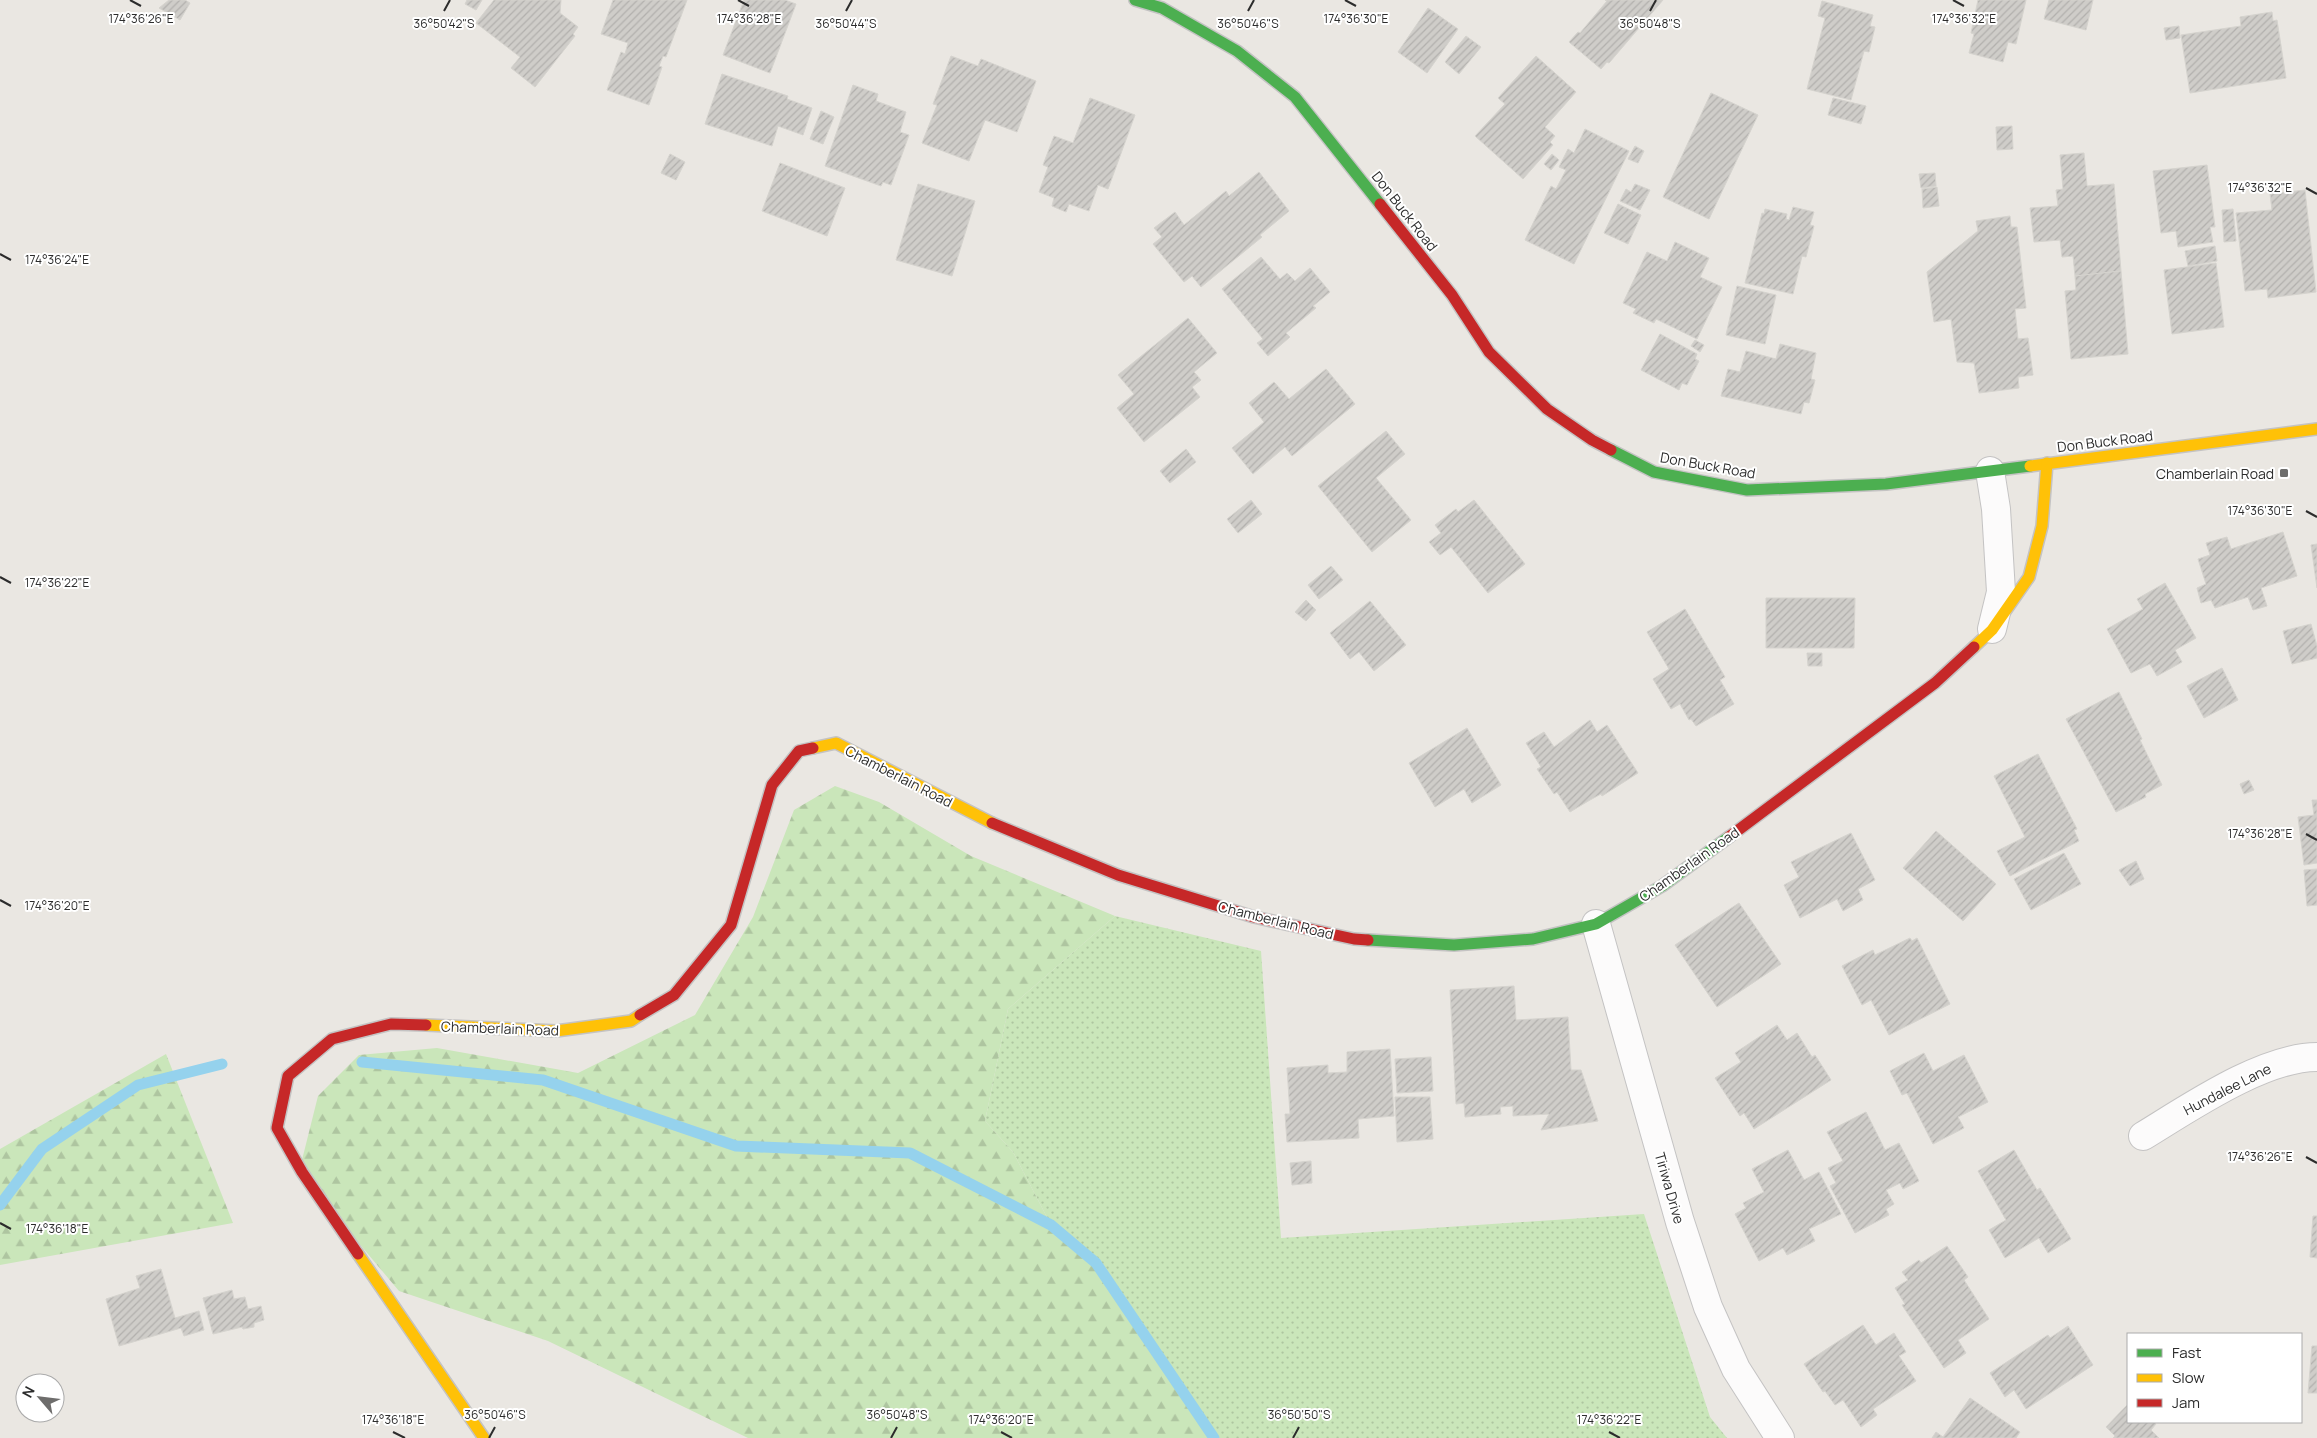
<svg xmlns="http://www.w3.org/2000/svg" width="2317" height="1438" font-family="Manrope,sans-serif">
<style>
.grass{fill:url(#grass-dots)}
.forest{fill:url(#forest-firs)}
.lines{fill:none;stroke-linecap:round;stroke-linejoin:round}
.stream{stroke:#95d2ed;stroke-width:11}
.building{fill:url(#building-hatch);stroke:#d5d3ce}
.street-casing{stroke:#c4c3c3;stroke-width:30}
.fast-casing{stroke:#c4c3c3;stroke-width:14}
.slow-casing{stroke:#c4c3c3;stroke-width:14}
.jam-casing{stroke:#c4c3c3;stroke-width:14}
.street{stroke:#fcfbfb;stroke-width:28}
.fast{stroke:#4caf50;stroke-width:11}
.slow{stroke:#ffc107;stroke-width:11}
.jam{stroke:#c62828;stroke-width:11}
.ticks{fill:none;stroke:#2c2c2c;stroke-width:2}
.poi-dot{fill:#6e6d6c;stroke:#fff;stroke-width:2}
.labels{text-anchor:middle;dominant-baseline:central;stroke-width:4;stroke-linejoin:round;paint-order:stroke}
.street-label{font-size:14px;fill:#2c2c2c;stroke:#fff}
.poi-label{font-size:14px;fill:#2c2c2c;stroke:#fff;text-anchor:end}
.ticks-label{font-size:12px;text-anchor:middle;fill:#2c2c2c;stroke:#fff;stroke-width:4;stroke-linejoin:round;paint-order:stroke}
</style>
<defs>
<pattern id="grass-dots" width="8" height="8" patternUnits="userSpaceOnUse" patternTransform="scale(1.25)"><rect width="8" height="8" fill="#cae6ba"/><path d="M2 2h.1M6 6h.1" fill="none" stroke="#aec5a0" stroke-width="1.8" stroke-linecap="round"/></pattern>
<pattern id="forest-firs" width="22" height="20" patternUnits="userSpaceOnUse" patternTransform="scale(1.25)"><rect width="22" height="20" fill="#cae6ba"/><path d="M5 1l3.5 6h-7zM16 11l3.5 6h-7z" fill="#aec5a0"/></pattern>
<pattern id="building-hatch" width="6" height="6" patternUnits="userSpaceOnUse" patternTransform="scale(1.25)"><rect width="6" height="6" fill="#cfcdc9"/><path d="M-1 1l2-2M0 6l6-6M5 7l2-2" fill="none" stroke="#b2b0ad"/></pattern>
</defs>
<rect width="100%" height="100%" fill="#eae7e2"/>
<path class="grass" d="M1115,916L1261,951L1281,1238L1644,1214L1710,1417L1727,1438H1214L1096,1263L1051,1225L1013,1152L985,1121L1008,1009Z"/>
<g class="forest">
<path d="M835,786L879,802L971,856L1115,916L1008,1009L985,1121L1013,1152L1051,1225L1096,1263L1214,1438H748L548,1341L399,1291L299,1172L318,1096L359,1055L437,1048L578,1073L695,1015L753,917L794,810Z"/>
<path d="M166,1054L233,1223L0,1265V1149Z"/>
</g>
<g class="lines">
<g class="stream">
<path d="M362,1062L543,1080L736,1146L910,1153L1051,1225L1096,1263L1214,1438"/>
<path d="M0,1205L42,1149L138,1085L222,1064"/>
</g>
</g>
<g class="building">
<path d="M169,0H185L190,3L180,20L159,8Z"/>
<path d="M467,0H482L476,10L465,4Z"/>
<path d="M494,0H561L560,13L578,27L573,34L575,36L535,87L511,68L520,57L476,23Z"/>
<path d="M613,0H687L666,57L663,56L659,66L662,67L649,105L607,90L621,52L625,54L628,43L601,34Z"/>
<path d="M744,0H785L796,4L770,73L723,55Z"/>
<path d="M1605,0H1663L1609,63L1607,62L1601,69L1569,42L1578,32L1580,33L1607,1Z"/>
<path d="M1978,0H2026L2016,44L2008,42L2003,62L1969,53L1974,34L1971,33Z"/>
<path d="M2049,0H2093L2086,30L2044,19Z"/>
<path d="M1822,1L1873,15L1870,26L1875,27L1869,52L1864,51L1851,100L1807,89L1825,18L1818,16Z"/>
<path d="M1428,8L1458,29L1427,73L1398,52Z"/>
<path d="M2272,12L2273,21L2277,20L2286,78L2190,93L2181,35L2241,26L2240,17Z"/>
<path d="M2179,26L2180,38L2166,40L2164,28Z"/>
<path d="M1466,36L1481,47L1459,74L1445,62Z"/>
<path d="M951,56L978,66L981,59L1036,81L1017,132L985,120L969,161L922,143L937,105L933,104Z"/>
<path d="M1536,56L1576,92L1545,127L1555,136L1550,142L1553,145L1523,179L1475,136L1505,104L1498,98Z"/>
<path d="M722,74L788,96L787,99L812,108L803,135L778,126L772,146L705,124Z"/>
<path d="M853,85L878,94L876,101L906,112L900,132L909,135L891,185L883,182L881,186L825,166Z"/>
<path d="M1711,93L1758,115L1709,219L1663,197Z"/>
<path d="M1090,98L1135,115L1108,189L1098,185L1089,211L1069,204L1066,212L1052,206L1054,198L1039,192L1048,167L1043,165L1054,136L1073,143Z"/>
<path d="M1833,98L1866,106L1861,124L1828,115Z"/>
<path d="M821,111L834,117L823,144L810,139Z"/>
<path d="M2012,126L2013,149L1997,150L1996,127Z"/>
<path d="M1585,129L1629,151L1574,264L1525,240L1551,186L1556,189L1566,170L1559,167L1568,149L1574,153Z"/>
<path d="M1635,146L1644,151L1638,163L1628,159Z"/>
<path d="M2084,153L2087,186L2114,184L2121,271L2075,276L2073,256L2062,257L2060,240L2034,242L2030,208L2058,206L2056,190L2063,189L2060,155Z"/>
<path d="M670,154L685,162L676,180L661,173Z"/>
<path d="M1552,154L1559,160L1551,170L1544,164Z"/>
<path d="M780,163L845,188L827,236L762,211Z"/>
<path d="M2207,165L2215,227H2210L2213,242L2178,247L2176,231L2161,233L2153,171Z"/>
<path d="M1259,172L1289,211L1260,235L1262,237L1201,287L1192,276L1184,282L1153,244L1162,237L1154,228L1175,212L1184,225L1226,191L1229,196Z"/>
<path d="M1935,173L1936,186L1921,188L1919,174Z"/>
<path d="M918,184L975,201L952,276L896,260Z"/>
<path d="M1635,184L1650,190L1640,210L1620,201L1626,189L1631,192Z"/>
<path d="M1937,187L1939,206L1923,208L1922,189Z"/>
<path d="M2305,190L2316,292L2268,298L2267,289L2245,291L2236,213L2272,210L2270,194Z"/>
<path d="M1618,204L1641,215L1628,244L1604,233Z"/>
<path d="M1793,207L1814,212L1810,225L1814,226L1806,257L1802,256L1793,294L1745,283L1762,213L1764,214L1765,209L1787,214L1786,219L1789,220Z"/>
<path d="M2233,209L2236,241L2224,242L2222,210Z"/>
<path d="M2010,216L2011,227H2017L2026,308L2015,309L2018,339L2028,338L2033,375L2018,377L2019,388L1979,393L1974,363L1957,362L1951,319L1934,322L1927,272L1978,231L1976,221Z"/>
<path d="M1675,242L1709,258L1700,277L1722,287L1697,339L1656,319L1654,323L1633,313L1636,309L1623,303L1647,252L1667,261Z"/>
<path d="M2215,246L2217,261L2188,266L2185,251Z"/>
<path d="M1261,257L1280,279L1287,273L1295,281L1310,268L1330,292L1313,306L1316,308L1286,333L1290,337L1268,356L1257,343L1263,339L1222,289Z"/>
<path d="M2216,263L2224,327L2172,334L2164,270Z"/>
<path d="M2121,271L2128,354L2071,359L2065,291L2076,290L2075,276Z"/>
<path d="M1737,286L1776,295L1765,344L1726,335Z"/>
<path d="M1188,318L1217,353L1194,372L1201,380L1192,387L1200,397L1144,442L1117,408L1134,394L1118,375Z"/>
<path d="M1660,334L1697,354L1695,359L1699,361L1687,385L1682,383L1679,390L1641,370Z"/>
<path d="M1695,340L1704,345L1700,352L1691,346Z"/>
<path d="M1780,344L1816,353L1811,379L1815,380L1809,403L1804,402L1801,414L1721,396L1728,369L1740,372L1746,351L1776,359Z"/>
<path d="M1326,369L1355,404L1292,456L1285,447L1253,474L1232,448L1264,422L1249,403L1274,382L1289,399Z"/>
<path d="M1386,431L1405,454L1376,478L1411,520L1372,552L1318,486Z"/>
<path d="M1186,449L1196,462L1170,483L1160,471Z"/>
<path d="M1251,500L1262,514L1238,533L1227,519Z"/>
<path d="M1474,500L1525,564L1488,593L1451,547L1440,555L1429,542L1441,533L1435,525L1456,509L1458,512Z"/>
<path d="M2283,532L2297,576L2261,588L2267,606L2253,610L2248,597L2215,608L2211,600L2201,603L2197,588L2206,584L2198,559L2210,555L2206,543L2227,537L2231,549Z"/>
<path d="M2317,544V588L2311,545Z"/>
<path d="M1331,566L1343,580L1319,599L1308,585Z"/>
<path d="M2165,583L2196,638L2175,650L2182,662L2157,676L2150,664L2131,673L2107,629L2143,609L2137,599Z"/>
<path d="M1766,598H1855L1854,648H1766Z"/>
<path d="M1306,600L1316,610L1306,621L1295,612Z"/>
<path d="M1370,601L1406,645L1374,671L1359,652L1350,659L1330,633Z"/>
<path d="M1685,609L1725,677L1720,680L1734,704L1696,726L1691,719L1689,720L1680,704L1671,709L1653,679L1669,669L1647,632Z"/>
<path d="M2311,624L2317,646V658L2292,664L2283,631Z"/>
<path d="M1807,653H1822V666H1808Z"/>
<path d="M2222,668L2238,700L2204,718L2187,686Z"/>
<path d="M2119,692L2142,739L2140,740L2162,785L2145,794L2146,797L2116,812L2066,719Z"/>
<path d="M1590,720L1597,732L1607,725L1638,773L1602,796L1601,794L1590,800L1570,812L1557,792L1554,794L1537,769L1541,767L1526,743L1544,732L1554,747Z"/>
<path d="M1467,728L1501,785L1472,803L1464,789L1435,807L1409,763Z"/>
<path d="M2038,754L2077,829L2074,830L2079,841L2010,876L1997,851L2025,837L1994,776Z"/>
<path d="M2249,780L2254,790L2244,794L2240,784Z"/>
<path d="M2312,800H2317V863L2304,865L2298,817L2314,815Z"/>
<path d="M1936,831L1996,884L1963,921L1903,868Z"/>
<path d="M1851,833L1875,880L1858,889L1863,900L1843,911L1837,899L1800,918L1784,885L1799,877L1791,862Z"/>
<path d="M2064,853L2081,884L2031,910L2014,879Z"/>
<path d="M2136,861L2144,879L2130,886L2119,870Z"/>
<path d="M2317,869V905L2307,906L2304,870Z"/>
<path d="M1739,903L1781,964L1717,1007L1675,945Z"/>
<path d="M1910,938L1912,941L1917,938L1950,1004L1889,1035L1871,1000L1862,1005L1842,966L1873,950L1875,955Z"/>
<path d="M1514,986L1516,1020L1568,1017L1571,1070H1581L1598,1121L1541,1130L1549,1114L1513,1116V1106L1500,1107L1501,1114L1465,1117L1464,1103L1456,1104L1450,990Z"/>
<path d="M1777,1025L1787,1040L1797,1033L1812,1057L1815,1055L1831,1080L1754,1129L1744,1113L1740,1116L1715,1078L1741,1062L1735,1053Z"/>
<path d="M1390,1049L1394,1116L1358,1119L1359,1138L1287,1142L1285,1114H1290L1287,1068L1328,1065V1073L1347,1072V1052Z"/>
<path d="M1924,1053L1933,1071L1964,1055L1988,1102L1958,1117L1964,1128L1933,1144L1907,1093L1902,1095L1890,1071Z"/>
<path d="M1431,1057L1433,1091L1397,1093L1395,1059Z"/>
<path d="M1395,1097H1430L1433,1139L1397,1142Z"/>
<path d="M1866,1112L1885,1150L1899,1143L1919,1181L1903,1189L1900,1183L1886,1190L1894,1204L1886,1209L1889,1215L1855,1233L1830,1186L1836,1183L1828,1168L1843,1161L1827,1132Z"/>
<path d="M1788,1150L1804,1180L1819,1172L1841,1214L1809,1229L1815,1241L1787,1255L1783,1248L1759,1261L1735,1214L1746,1208L1743,1203L1764,1192L1752,1169Z"/>
<path d="M2014,1150L2037,1190L2040,1188L2071,1239L2048,1253L2039,1238L2005,1258L1989,1230L2006,1220L1978,1171Z"/>
<path d="M1311,1161L1312,1183L1292,1185L1290,1163Z"/>
<path d="M2313,1216H2317V1258L2310,1257Z"/>
<path d="M1947,1246L1968,1277L1964,1280L1989,1319L1958,1340L1966,1353L1944,1368L1902,1305L1905,1304L1895,1288L1908,1280L1902,1272L1919,1260L1921,1263Z"/>
<path d="M161,1269L175,1318L199,1311L204,1330L184,1336L181,1328L119,1346L106,1299L140,1288L136,1276Z"/>
<path d="M232,1290L234,1299L245,1297L248,1309L261,1306L264,1320L254,1323V1327L243,1329L242,1327L213,1334L203,1298Z"/>
<path d="M1863,1325L1876,1345L1894,1333L1906,1352L1899,1356L1916,1381L1873,1409L1877,1415L1861,1427L1843,1400L1835,1405L1825,1391L1823,1392L1804,1364Z"/>
<path d="M2068,1326L2093,1365L2026,1409L2014,1390L2005,1397L1990,1373L2048,1335L2050,1338Z"/>
<path d="M2312,1346H2317V1393H2308Z"/>
<path d="M1970,1398L2020,1432L2016,1438H1932L1936,1432L1943,1437Z"/>
<path d="M2128,1404V1422H2154L2156,1424L2151,1430L2159,1438H2113L2115,1436L2106,1427Z"/>
</g>
<g class="lines">
<g class="street-casing">
<g id="street">
<path d="M1990,471L1996,509L2001,592L1992,629"/>
<path d="M1596,924L1680,1222L1708,1307L1736,1369L1780,1438"/>
<path d="M2143,1136C2189,1108 2263,1057 2317,1057"/>
</g>
</g>
<g class="fast-casing">
<g id="fast">
<path d="M1135,0L1162,8L1237,51L1295,97L1380,204"/>
<path d="M1611,450L1654,472L1747,490L1886,484L2030,466"/>
<path d="M1368,940L1454,945L1533,939L1596,924L1662,886L1729,837"/>
</g>
</g>
<g class="slow-casing">
<g id="slow">
<path d="M2030,466L2317,429"/>
<path d="M1974,647L1992,630L2029,577L2042,526L2047,463"/>
<path d="M813,748L836,743L992,823"/>
<path d="M426,1025L556,1031L631,1021L640,1015"/>
<path d="M358,1254L484,1438"/>
</g>
</g>
<g class="jam-casing">
<g id="jam">
<path d="M1380,204L1452,295L1489,352L1547,409L1592,440L1611,450"/>
<path d="M992,823L1118,875L1254,917L1354,939L1368,940"/>
<path d="M1729,837L1935,683L1974,647"/>
<path d="M640,1015L674,995L731,925L772,785L799,751L813,748"/>
<path d="M358,1254L302,1172L277,1128L288,1076L332,1039L391,1024L426,1025"/>
</g>
</g>
<use href="#street" class="street"/>
<use href="#fast" class="fast"/>
<use href="#slow" class="slow"/>
<use href="#jam" class="jam"/>
</g>
<path class="ticks" d="M130,0L141,6M738,0L749,6M1345,0L1356,6M1953,0L1964,6M444,11L450,0M846,11L852,0M1248,11L1254,0M1650,11L1656,0M2306,188L2317,194M0,254L11,260M2306,511L2317,517M0,577L11,583M2306,834L2317,840M0,900L11,906M2306,1157L2317,1163M0,1223L11,1229M393,1432L405,1438M1001,1432L1012,1438M1609,1432L1620,1438M489,1438L495,1427M891,1438L897,1427M1293,1438L1299,1427"/>
<rect class="poi-dot" x="2279" y="468" width="10" height="10" rx="2.5"/>
<g class="labels">
<g class="street-label">
<text transform="translate(1405 211) rotate(52)">Don Buck Road</text>
<text transform="translate(2105 441) rotate(-7)">Don Buck Road</text>
<text transform="translate(1708 465) rotate(10)">Don Buck Road</text>
<text transform="translate(899 776) rotate(27)">Chamberlain Road</text>
<text transform="translate(1689 864) rotate(-35)">Chamberlain Road</text>
<text transform="translate(1276 920) rotate(14)">Chamberlain Road</text>
<text transform="translate(500 1028) rotate(2)">Chamberlain Road</text>
<text transform="translate(2227 1089) rotate(-27)">Hundalee Lane</text>
<text transform="translate(1670 1188) rotate(74)">Tiriwa Drive</text>
</g>
<g class="poi-label">
<text x="2274" y="473">Chamberlain Road</text>
</g>
</g>
<g class="ticks-label">
<text x="141" y="23">174°36'26"E</text>
<text x="749" y="23">174°36'28"E</text>
<text x="1356" y="23">174°36'30"E</text>
<text x="1964" y="23">174°36'32"E</text>
<text x="444" y="28">36°50'42"S</text>
<text x="846" y="28">36°50'44"S</text>
<text x="1248" y="28">36°50'46"S</text>
<text x="1650" y="28">36°50'48"S</text>
<text x="2260" y="192">174°36'32"E</text>
<text x="57" y="264">174°36'24"E</text>
<text x="2260" y="515">174°36'30"E</text>
<text x="57" y="587">174°36'22"E</text>
<text x="2260" y="838">174°36'28"E</text>
<text x="57" y="910">174°36'20"E</text>
<text x="2260" y="1161">174°36'26"E</text>
<text x="57" y="1233">174°36'18"E</text>
<text x="495" y="1419">36°50'46"S</text>
<text x="897" y="1419">36°50'48"S</text>
<text x="1299" y="1419">36°50'50"S</text>
<text x="393" y="1424">174°36'18"E</text>
<text x="1001" y="1424">174°36'20"E</text>
<text x="1609" y="1424">174°36'22"E</text>
</g>
<rect x="2127" y="1333" width="175" height="90" fill="#ffffff" stroke="#ababab"/>
<rect x="2137" y="1349" width="25" height="8" fill="#4caf50" stroke="#ababab"/>
<text x="2172" y="1358" font-size="15" fill="#2c2c2c">Fast</text>
<rect x="2137" y="1374" width="25" height="8" fill="#ffc107" stroke="#ababab"/>
<text x="2172" y="1383" font-size="15" fill="#2c2c2c">Slow</text>
<rect x="2137" y="1399" width="25" height="8" fill="#c62828" stroke="#ababab"/>
<text x="2172" y="1408" font-size="15" fill="#2c2c2c">Jam</text>
<g transform="translate(40 1398) rotate(298)"><circle r="24" fill="#ffffff" stroke="#ababab"/>
<path d="M0-4L9 19L0 12L-9 19Z" fill="#6e6d6c"/>
<text y="-8" font-size="14" font-weight="bold" text-anchor="middle" fill="#2c2c2c">N</text>
</g>
</svg>
